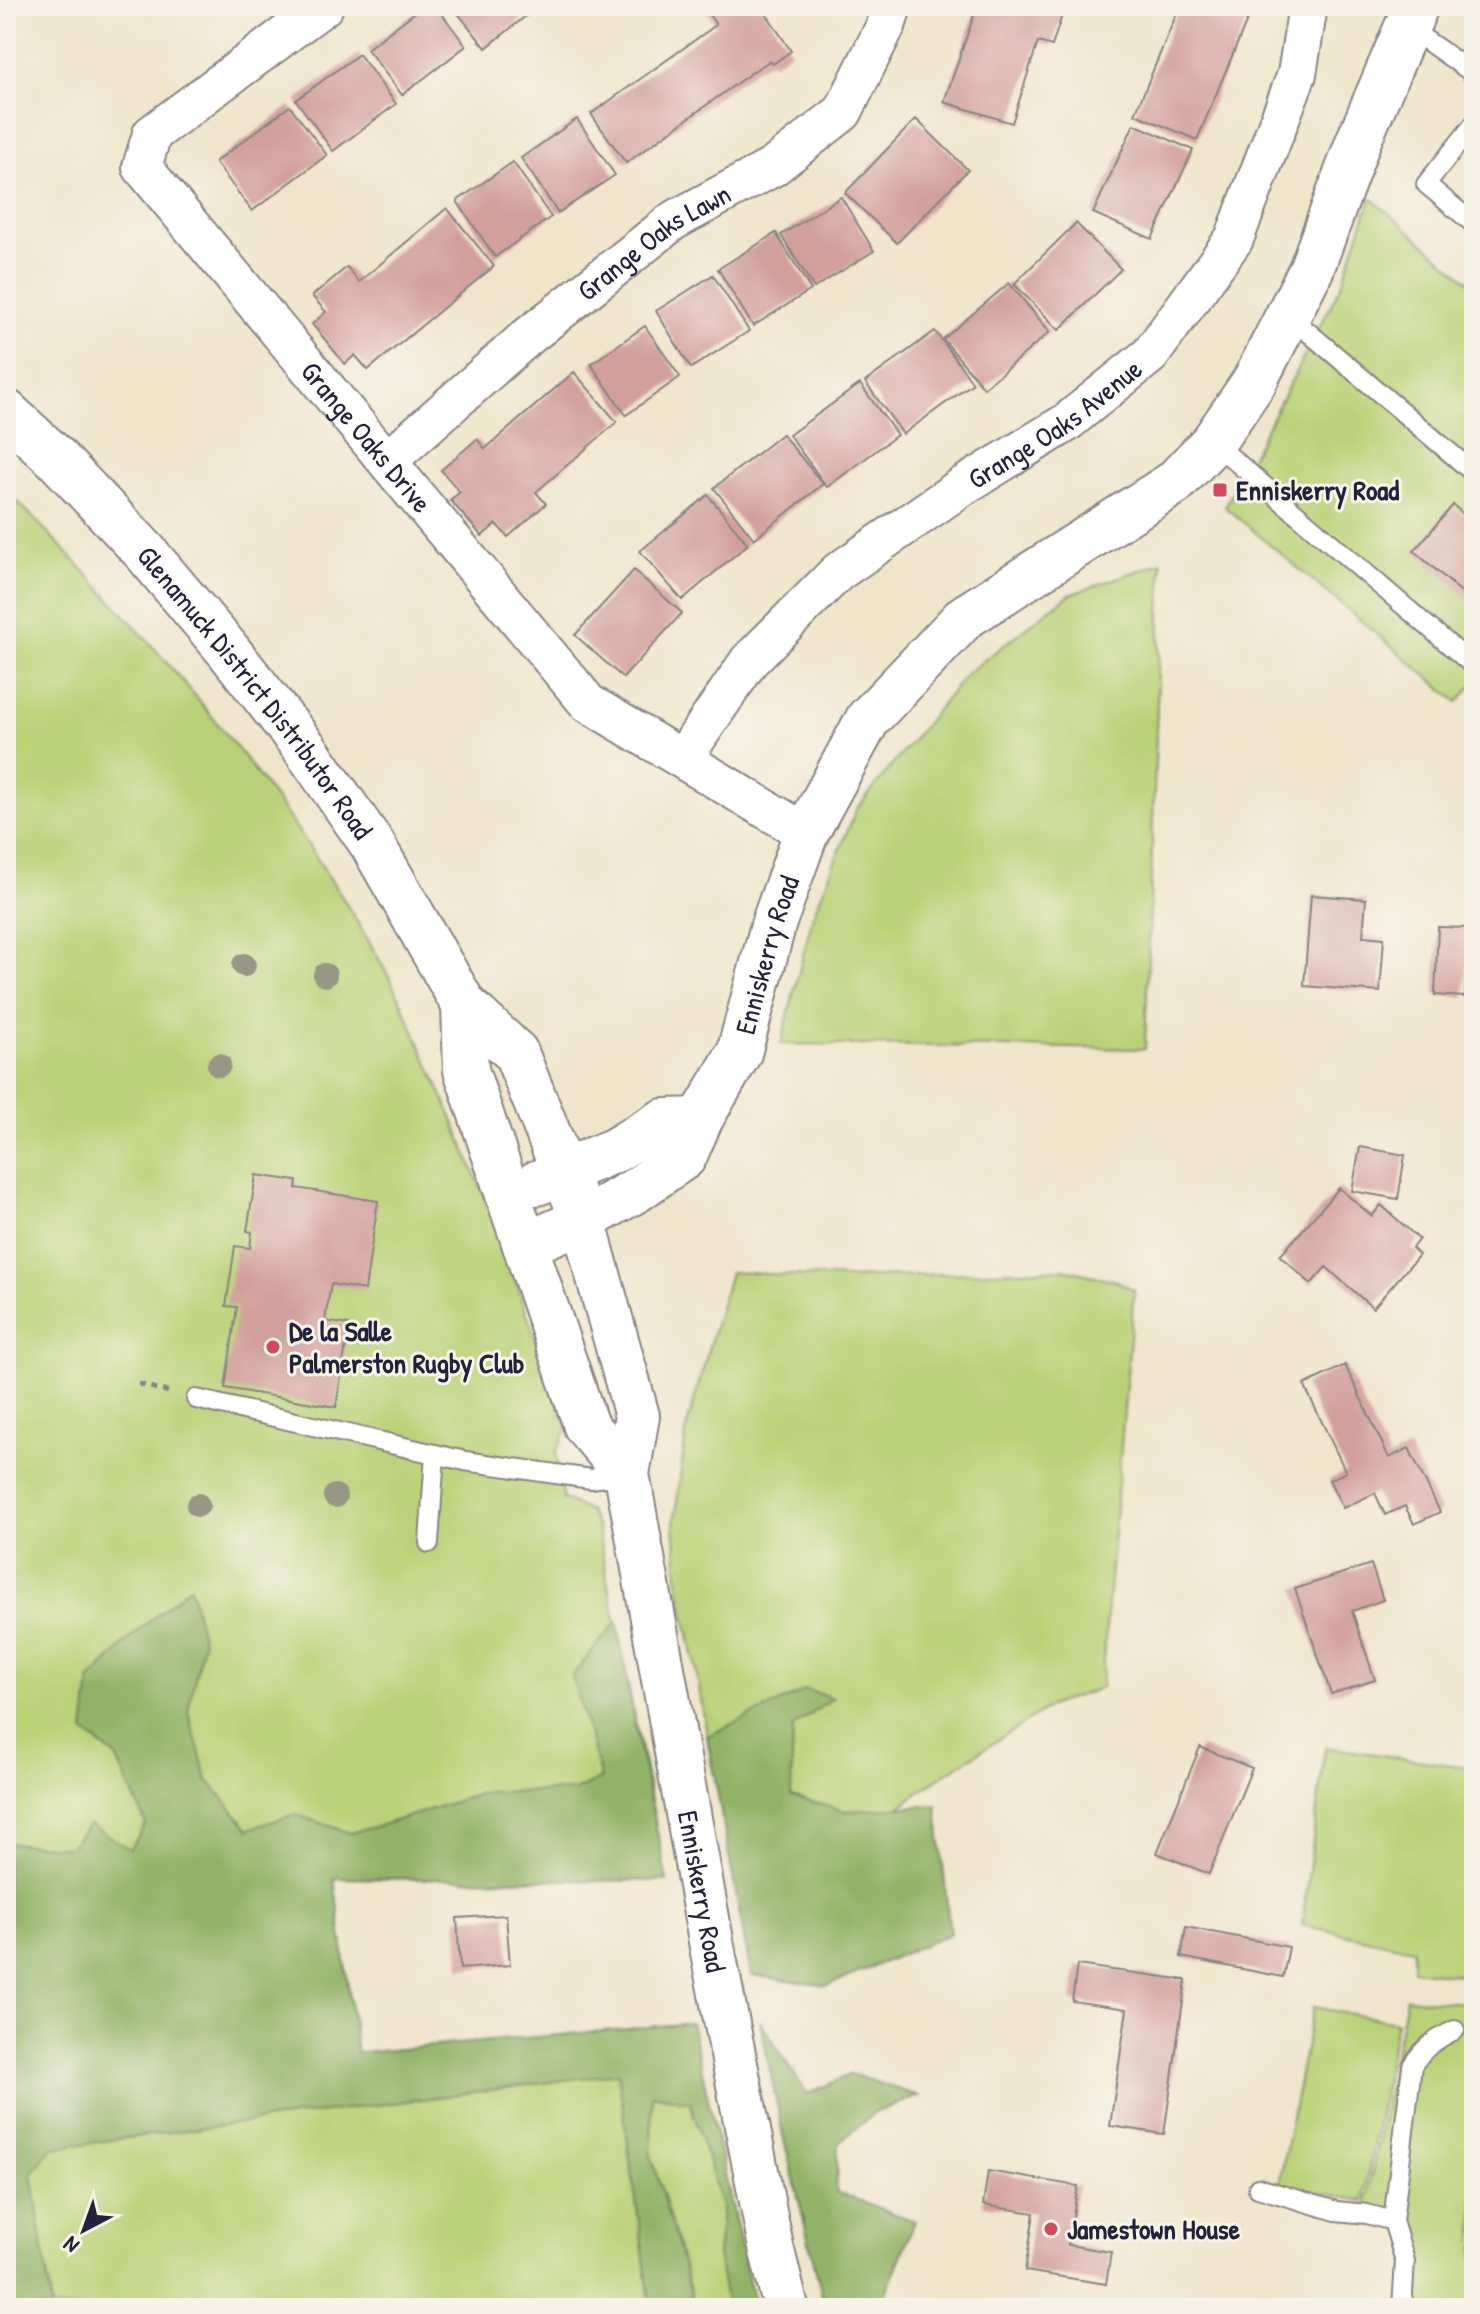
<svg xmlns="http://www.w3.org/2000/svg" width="1480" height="2314" font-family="'Patrick Hand',sans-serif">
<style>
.green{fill:#bad277;stroke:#6e7a59;stroke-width:2}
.forest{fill:#93b468;stroke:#5a6b52;stroke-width:2}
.building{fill:#d2a09b}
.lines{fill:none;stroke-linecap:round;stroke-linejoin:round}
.lane-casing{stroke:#898483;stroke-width:22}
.street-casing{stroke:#898483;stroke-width:42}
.secondary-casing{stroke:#898483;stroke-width:48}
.path{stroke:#898483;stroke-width:5;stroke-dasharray:6 6;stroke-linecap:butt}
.lane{stroke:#fff;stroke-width:18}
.street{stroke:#fff;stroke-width:38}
.secondary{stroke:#fff;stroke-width:44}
.tree{fill:#989786}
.poi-dot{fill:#d1495b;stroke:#f7f3e8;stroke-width:3}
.labels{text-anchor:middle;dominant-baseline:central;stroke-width:6;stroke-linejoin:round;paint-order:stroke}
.street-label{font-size:28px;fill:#22223b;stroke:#f7f3e8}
.poi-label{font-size:28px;font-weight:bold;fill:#22223b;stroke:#f7f3e8;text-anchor:start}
</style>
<rect width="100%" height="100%" fill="#f7f3e8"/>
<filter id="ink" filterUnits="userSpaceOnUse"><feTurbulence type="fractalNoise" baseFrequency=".0125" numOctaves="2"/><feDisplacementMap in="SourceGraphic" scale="16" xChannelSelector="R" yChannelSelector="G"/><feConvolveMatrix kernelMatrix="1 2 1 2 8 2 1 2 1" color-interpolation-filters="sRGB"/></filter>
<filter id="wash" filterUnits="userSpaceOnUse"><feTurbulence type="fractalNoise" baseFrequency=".006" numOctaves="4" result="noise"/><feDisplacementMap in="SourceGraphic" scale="32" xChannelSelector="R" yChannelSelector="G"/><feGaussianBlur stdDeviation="1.8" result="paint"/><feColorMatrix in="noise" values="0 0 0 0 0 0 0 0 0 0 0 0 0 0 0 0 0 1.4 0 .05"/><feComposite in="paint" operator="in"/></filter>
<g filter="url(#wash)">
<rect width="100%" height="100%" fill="#f0e5cb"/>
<g class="green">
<path d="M1371,198L1474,286V683L1458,702L1225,507L1342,284Z"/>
<path d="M6,490C152,637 290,795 390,979C405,1007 416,1038 430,1067C483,1185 525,1306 567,1429L556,1452L563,1499L589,1511L597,1527L667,1881L58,1875L6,1883Z"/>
<path d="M1162,562L1145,1049L781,1044L813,915L856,810L966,674L1069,595Z"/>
<path d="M1063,1269L1117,1281L1134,1290L1101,1688L1052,1705L930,1784L815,1871L713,1772L695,1663L679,1588L674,1524L687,1426L730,1272L849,1278Z"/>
<path d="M1325,1747L1474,1768V1977L1413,1970V1949L1302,1925Z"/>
<path d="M1406,1998L1474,2004V2308H1419L1415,2239L1366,2203Z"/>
<path d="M1313,2007L1396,2022L1363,2201L1279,2185Z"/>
<path d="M691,2023L755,2308H6V2096Z"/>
</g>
<g class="forest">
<path d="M190,1586L203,1642L188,1711L207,1779L249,1829L295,1814L350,1833L382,1825L485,1792L575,1791L601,1778L572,1676L617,1621L633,1716L667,1881L334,1878L357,2053L691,2023L755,2308H727L718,2256L722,2207L690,2102L652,2094L651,2155L691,2293L692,2308H651L618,2073L52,2148L32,2173L52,2308H6V1843L70,1847L89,1824L130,1849L146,1824L116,1757L84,1732L90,1680L129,1639Z"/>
<path d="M806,1690L833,1698L793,1727L791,1796L845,1811L937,1805L950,1934L827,1986L751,1975L707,1736Z"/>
<path d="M760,2021L807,2094L851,2074L919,2096L874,2113L838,2144L836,2192L915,2221L880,2308H825L783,2135Z"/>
</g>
<g id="blocks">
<g class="building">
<path d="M423,6H436L466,46L402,95L367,49Z"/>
<path d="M452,6H520L527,15L486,48Z"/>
<path d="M712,6H761L791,51L773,64L770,61L758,68L626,163L591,114L716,25L706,10Z"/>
<path d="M968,6H1065L1052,46L1038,42L1012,123L944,102L976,9Z"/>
<path d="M1174,6H1253L1197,140L1135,114L1179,8Z"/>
<path d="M359,54L396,104L333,151L296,100Z"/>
<path d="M290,106L327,155L252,211L215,162Z"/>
<path d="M577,119L615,175L558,213L521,158Z"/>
<path d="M916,119L968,170L897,243L845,193Z"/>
<path d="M1134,124L1193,150L1152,239L1093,213Z"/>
<path d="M513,162L551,217L495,257L457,201Z"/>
<path d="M841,197L874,251L814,288L781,235Z"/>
<path d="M447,208L494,266L368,370L355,355L345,364L312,324L326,312L312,296L347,267L359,282Z"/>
<path d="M1076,223L1121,269L1059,330L1014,284Z"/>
<path d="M776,233L811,290L753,326L718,269Z"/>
<path d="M713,275L749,331L691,368L656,311Z"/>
<path d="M1009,283L1050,332L984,388L943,339Z"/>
<path d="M645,326L680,377L626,415L591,364Z"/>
<path d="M935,331L973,383L903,434L865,382Z"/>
<path d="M574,372L617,422L536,492L546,504L508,537L496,524L482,536L450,500L460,492L441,470L477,439L485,449Z"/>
<path d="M860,384L897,435L827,487L789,435Z"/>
<path d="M782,434L823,484L754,539L714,488Z"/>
<path d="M708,495L748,544L682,600L640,551Z"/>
<path d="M1453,505L1474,523V603L1414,551Z"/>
<path d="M634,570L682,613L623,678L575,635Z"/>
<path d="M1311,895L1366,899L1363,936L1384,938L1380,992L1304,986Z"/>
<path d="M1438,927L1468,928L1465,997L1435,995Z"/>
<path d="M1360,1147L1405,1155L1398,1199L1352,1191Z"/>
<path d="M256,1175L297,1181L296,1188L378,1201L365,1290L331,1284L325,1321L349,1325L336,1407L225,1388L237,1307L226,1306L235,1246L250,1248L252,1232L247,1231Z"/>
<path d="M1339,1188L1372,1216L1381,1205L1419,1239L1412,1248L1419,1255L1373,1308L1326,1267L1311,1284L1280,1256Z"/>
<path d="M1345,1365L1389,1458L1409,1448L1440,1512L1414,1524L1405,1506L1385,1515L1375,1493L1343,1508L1329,1480L1346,1472L1304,1385Z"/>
<path d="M1371,1564L1383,1600L1352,1611L1375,1680L1331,1694L1295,1589Z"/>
<path d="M1200,1747L1252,1768L1209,1874L1157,1853Z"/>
<path d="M506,1915L510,1965L460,1969L457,1918Z"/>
<path d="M1186,1927L1289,1947L1283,1977L1181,1957Z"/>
<path d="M1077,1965L1186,1980L1164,2134L1110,2126L1127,2009L1072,2001Z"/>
<path d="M988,2171L1078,2186L1068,2245L1111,2252L1106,2284L1025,2271L1034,2213L983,2205Z"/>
</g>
</g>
</g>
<g filter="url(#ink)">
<use href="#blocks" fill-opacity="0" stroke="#898483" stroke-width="2"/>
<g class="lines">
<g class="lane-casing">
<g id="lane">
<path d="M1406,26L1474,74"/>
<path d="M1474,124L1426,184L1474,224"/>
<path d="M1288,315L1474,473"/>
<path d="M1213,442L1474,666"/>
<path d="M196,1399L465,1461L591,1479L625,1474"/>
<path d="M429,1543L435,1454"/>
<path d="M1258,2188L1336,2211L1367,2214L1393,2221L1405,2261L1402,2308"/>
<path d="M1393,2221L1412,2066C1423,2048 1436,2039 1455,2030"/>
</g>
</g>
<g class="street-casing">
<g id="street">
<path id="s1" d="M324,6L152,134L142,167L588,703L806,833"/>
<path id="s2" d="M387,461L525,339L673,221L773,167L843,112L887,23L892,6"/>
<path id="s3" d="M683,758L749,661L838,572L963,486L1066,423L1150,355L1234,239L1297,74L1308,6"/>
</g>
</g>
<g class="secondary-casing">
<g id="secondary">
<path id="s4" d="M6,412L56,458L146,553L227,649L304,747L372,844L464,1005L516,1053L583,1220L637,1416L627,1474L715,1963L771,2247L786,2308"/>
<path d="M464,1005L466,1070L586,1426L627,1474"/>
<path d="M537,1183L615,1150L664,1121L700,1120"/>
<path id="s5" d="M525,1245L583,1220L638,1189L684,1157L700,1120L739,1053L774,922L806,833L868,719L965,617L1174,483L1213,442L1254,382L1311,270L1358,142L1416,6"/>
</g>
</g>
<path class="path" d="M139,1384L172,1393"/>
<use href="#lane" class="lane"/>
<use href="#street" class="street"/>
<use href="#secondary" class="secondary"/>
</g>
<g class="tree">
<circle cx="244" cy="965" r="12"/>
<circle cx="325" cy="975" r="12"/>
<circle cx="219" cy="1065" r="12"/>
<circle cx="335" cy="1496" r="12"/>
<circle cx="198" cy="1505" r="12"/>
</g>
</g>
<g class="poi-dot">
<rect x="1212" y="482" width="16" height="16" rx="4"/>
<circle cx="273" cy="1347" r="8"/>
<circle cx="1051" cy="2229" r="8"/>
</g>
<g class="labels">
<g class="street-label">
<text stroke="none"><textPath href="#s2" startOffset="346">Grange Oaks Lawn</textPath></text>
<text stroke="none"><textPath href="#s3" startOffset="506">Grange Oaks Avenue</textPath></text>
<text stroke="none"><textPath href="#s1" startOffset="600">Grange Oaks Drive</textPath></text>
<text stroke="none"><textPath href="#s4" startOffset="376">Glenamuck District Distributor Road</textPath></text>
<text stroke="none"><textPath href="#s5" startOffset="402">Enniskerry Road</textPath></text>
<text stroke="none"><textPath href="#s4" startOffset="1690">Enniskerry Road</textPath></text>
</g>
<g class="poi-label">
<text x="1236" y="490">Enniskerry Road</text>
<text x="289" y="1331">De la Salle<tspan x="289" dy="32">Palmerston Rugby Club</tspan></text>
<text x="1067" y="2229">Jamestown House</text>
</g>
</g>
<rect width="1480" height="2314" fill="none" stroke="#f7f3e8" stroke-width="32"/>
<g transform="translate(84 2230) rotate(221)" stroke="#f7f3e8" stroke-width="6" paint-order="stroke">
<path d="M0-6L14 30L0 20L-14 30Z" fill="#22223b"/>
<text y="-12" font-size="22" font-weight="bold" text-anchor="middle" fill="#22223b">N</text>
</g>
</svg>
